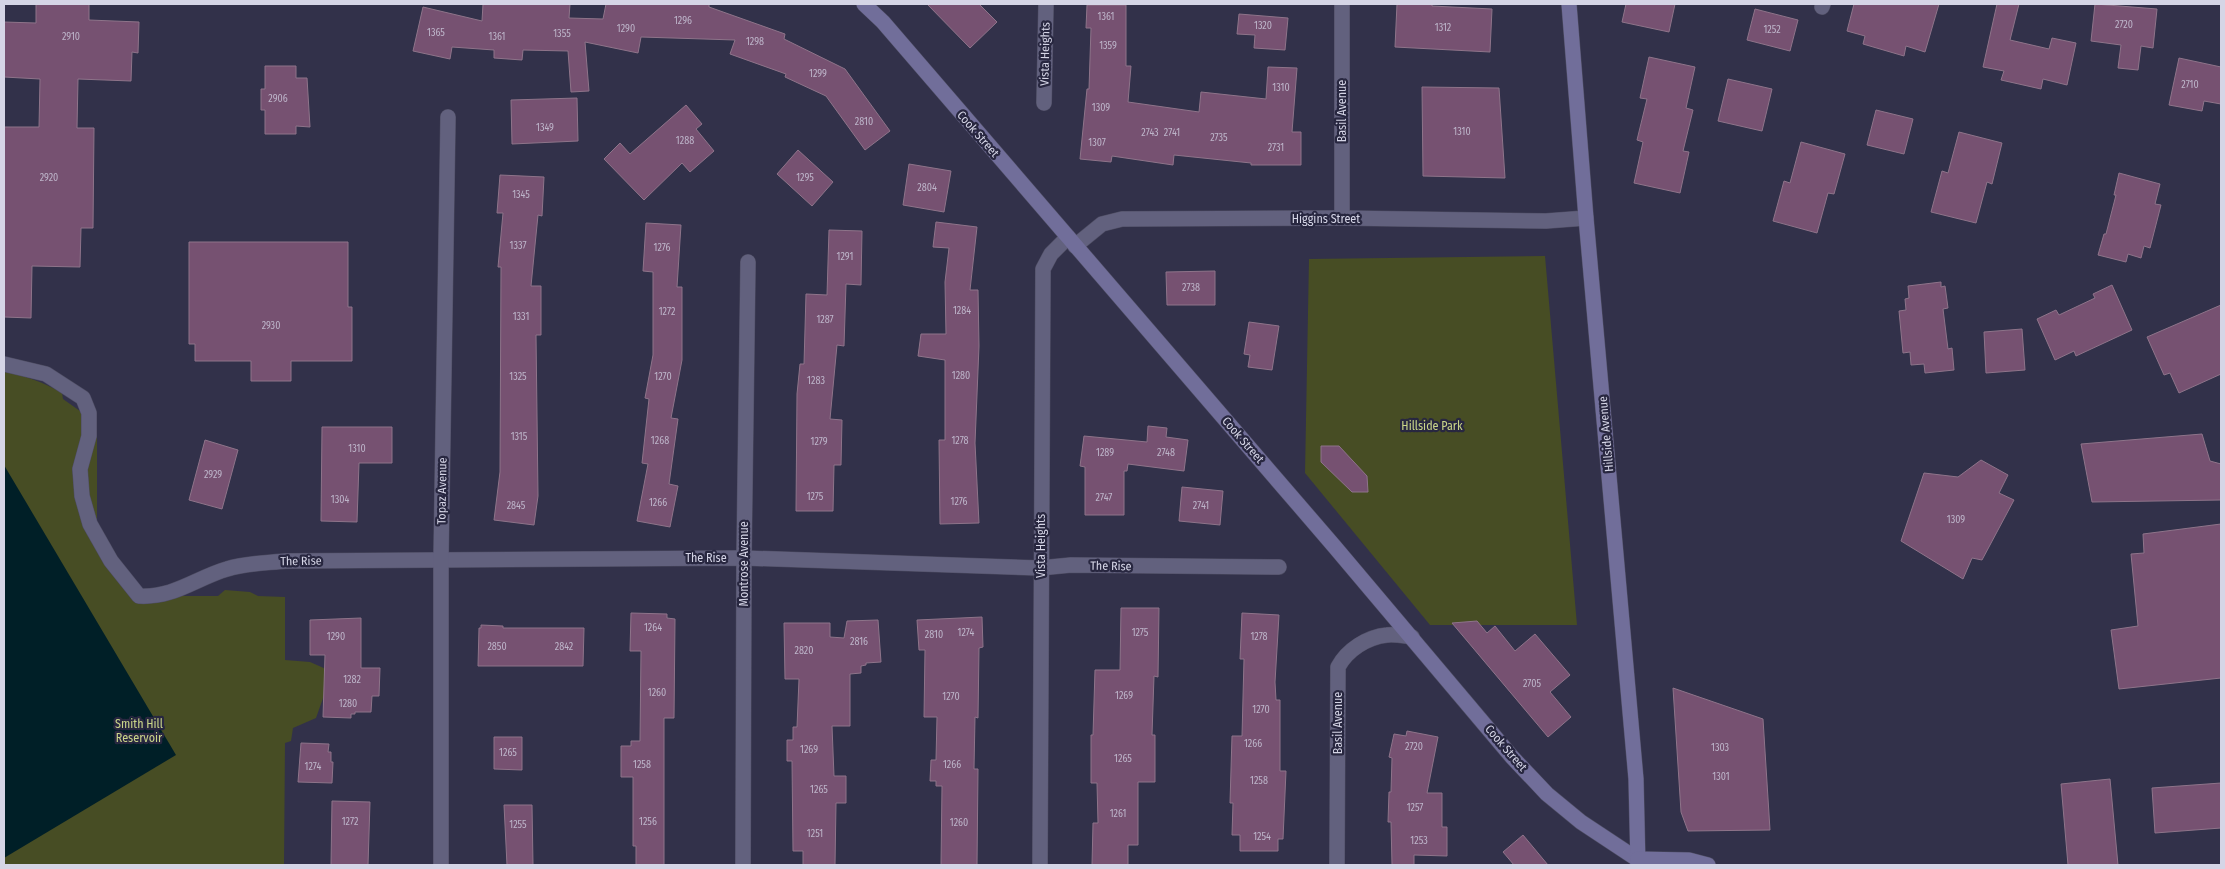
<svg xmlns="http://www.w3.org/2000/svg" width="2225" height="869" font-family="'Fira Sans Condensed',sans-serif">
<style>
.green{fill:#474d24}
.water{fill:#001f27}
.building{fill:#765171;stroke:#8e748a}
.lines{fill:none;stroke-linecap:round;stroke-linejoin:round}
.street-casing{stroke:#4e4d63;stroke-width:16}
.secondary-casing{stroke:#4e4d63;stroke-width:16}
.street{stroke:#62617e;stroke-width:15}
.secondary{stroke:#716e9a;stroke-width:15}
.labels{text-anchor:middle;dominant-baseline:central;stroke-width:4.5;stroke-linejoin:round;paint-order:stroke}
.number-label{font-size:10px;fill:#bdb4c9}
.street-label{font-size:12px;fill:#d5d5e6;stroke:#282740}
.park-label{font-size:12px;fill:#cad589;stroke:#282740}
</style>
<rect width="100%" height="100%" fill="#32314a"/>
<g class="green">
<path d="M1545,256L1577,625H1430L1305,473L1309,259Z"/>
<path d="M4,371C24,376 44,382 62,393L63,399L97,423V533L134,596H218L225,590L250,592L258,596L285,597V660L310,662L326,669L327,687L316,718L293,728L291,741L285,743L284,865H4Z"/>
</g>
<path class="water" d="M4,465L176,755L4,858Z"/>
<g class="building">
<path d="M36,4H89V20L139,22L138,53L132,52L131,81L78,79L77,128H94L93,228H81L80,267L32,266L31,318L4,317V127H39L40,79L4,77V22L36,23Z"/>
<path d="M483,4H570L569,18L603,19L606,4H709V7L785,34L784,39L845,69L890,131L865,150L826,96L785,77L786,74L730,54L735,40L641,37L638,53L585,42L589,91L571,92L568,51L523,50L522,60L494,58V50L452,47L450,59L413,51L423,7L482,21Z"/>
<path d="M927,4H979L997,22L970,48Z"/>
<path d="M1397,4H1432V6L1492,9L1490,52L1395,47Z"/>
<path d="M1626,4H1675L1669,32L1622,22Z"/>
<path d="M1854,4H1939L1925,52L1906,46L1904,56L1863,44L1865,36L1847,31Z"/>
<path d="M1997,4H2019L2010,40L2049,49L2052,38L2076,43L2067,85L2043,79L2041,89L2001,80L2004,71L1983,67Z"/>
<path d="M2095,4L2157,9L2153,48L2141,46L2138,70L2118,68L2121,45L2091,41Z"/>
<path d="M1087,5H1126V66H1131L1128,102L1199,112L1201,92L1266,99L1268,67L1297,68L1292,132H1301V165H1251V163L1174,155L1173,165L1112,156L1111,162L1080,159L1087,89H1089L1091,28H1086Z"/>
<path d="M1755,9L1798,20L1790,51L1747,40Z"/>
<path d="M1239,14L1288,18L1285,50L1254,48L1255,35L1237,34Z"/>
<path d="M1649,57L1695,67L1686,108L1693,110L1683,151L1689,152L1680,193L1634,183L1643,142L1637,140L1647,99L1640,98Z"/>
<path d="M2179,58L2221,67V104L2204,101L2202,111L2169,105Z"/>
<path d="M265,66H296V78H307L310,127L296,126V134H265V110H261V89H265Z"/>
<path d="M1728,79L1772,89L1762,131L1718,121Z"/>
<path d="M1422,87L1499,88L1505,178L1423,176Z"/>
<path d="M577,98L578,141L512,144L511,100Z"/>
<path d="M686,105L702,124L696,129L714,151L690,172L682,163L644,200L604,159L620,143L630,154Z"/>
<path d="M1876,110L1913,119L1904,154L1867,145Z"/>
<path d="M1959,132L2002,143L1992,184L1987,182L1976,223L1931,212L1942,171L1948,173Z"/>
<path d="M1801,142L1845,154L1834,194L1828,193L1817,233L1773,221L1784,181L1790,183Z"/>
<path d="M798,150L833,182L812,206L777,174Z"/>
<path d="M909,164L951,171L944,212L903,205Z"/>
<path d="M2119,173L2160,184L2155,204L2161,205L2150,248L2144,246L2141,258L2128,254L2126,262L2098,255L2104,234H2106L2116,195H2114Z"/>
<path d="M500,175L544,177L542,216L538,215L531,286H541V335H536L538,496L534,525L494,520L500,472L501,267H498L503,213H497Z"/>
<path d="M936,222L977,227L970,290H978L979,346L975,443L979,523L940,524L939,440H945V360L918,356L921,334H946L945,282L949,248L933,247Z"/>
<path d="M646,223L681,225L677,287H682V360L671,418L678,419L669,484L678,486L670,527L637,521L648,464L642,463L649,399L645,398L653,355V272L643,271Z"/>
<path d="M829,230L862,231L861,285L846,284L844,346L837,345L830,419L842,420L841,465H834L833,511H796L797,394L800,364H804L806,294L827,295Z"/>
<path d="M189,242H348V307H352V361H291V381H251V361H195V344H189Z"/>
<path d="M1215,271V305H1167L1166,272Z"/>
<path d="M1941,282V287L1945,286L1948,308L1943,309L1948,349L1952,348L1954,370L1925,373L1924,364L1911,365L1910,352L1903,353L1899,311L1906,310L1905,299L1909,298L1908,286Z"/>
<path d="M2112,285L2132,330L2076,356L2074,351L2055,360L2037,319L2056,310L2059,315L2095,298L2093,294Z"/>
<path d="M2221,305V374L2179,393L2170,373L2164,375L2147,337Z"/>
<path d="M1249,322L1279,326L1272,370L1248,367L1250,355L1244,354Z"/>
<path d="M2022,329L2025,370L1986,373L1984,332Z"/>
<path d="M1148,426L1167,428L1166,437L1188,440L1184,471L1128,464L1127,471H1124V515H1085V467L1080,466L1084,436L1147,442Z"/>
<path d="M322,427H392V463H359L357,522L321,521Z"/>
<path d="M2202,434L2210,461L2221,464V500L2092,502L2081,444Z"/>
<path d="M205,440L238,450L222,509L189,500Z"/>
<path d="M1321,446H1339L1367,476L1368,492H1352L1321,462Z"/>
<path d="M1981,460L2008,475L1999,493L2014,500L1982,560L1972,558L1963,579L1901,541L1924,473L1958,477Z"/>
<path d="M1182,487L1223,491L1220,525L1179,521Z"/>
<path d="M2221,524V678L2119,689L2111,630L2138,626L2131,554L2144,553L2143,534Z"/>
<path d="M1121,608H1159L1158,677L1154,676L1152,735H1155V782H1138V845H1128V865H1092L1093,823H1098L1097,783H1091V735H1093L1095,670H1120Z"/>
<path d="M631,613L667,614V618L675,619L674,718H664V865H636V846H633V777H621V746H631V741H640L641,651H630Z"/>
<path d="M1242,613L1279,615L1275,682L1276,700H1280V771H1286L1283,839H1278V851H1240V835H1232L1233,803H1230L1232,736H1242L1244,659H1240Z"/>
<path d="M982,617L983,647L979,648L978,718L975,717L974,769H978L977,865H941L942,786H936V781H930L931,760H936L937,717H924L925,650H919L917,620Z"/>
<path d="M361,618V668H380L379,696H372L371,712H355V714H351V718L323,717L325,655H310V620Z"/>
<path d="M878,620L881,662L866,663V665L861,666V673L850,674V726H832L834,776H846V803H836L835,865H803V851H793L792,761H787V740H793V727H797L799,679H785L784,623H830V637L844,638L847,621Z"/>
<path d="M1477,621L1487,633L1495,626L1515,651L1535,634L1570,675L1550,692L1571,717L1548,737L1452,623Z"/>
<path d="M481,625L503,626V628H584L583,666H478L479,628H481Z"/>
<path d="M1673,688L1763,719L1770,830L1688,831L1681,812Z"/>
<path d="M1407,731L1438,737L1427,793H1442V827H1447V856L1414,855V865H1392L1391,822H1388L1389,792H1391L1392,758L1389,757L1394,734L1406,736Z"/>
<path d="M494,737H522V770L494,769Z"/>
<path d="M301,743L329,744L328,752H331V762H333L332,783L298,782Z"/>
<path d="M2110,779L2118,865H2068L2061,784Z"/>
<path d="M2221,783V828L2155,833L2152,788Z"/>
<path d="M332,801L370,802L368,865H331Z"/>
<path d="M504,805H532L533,865H507Z"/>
<path d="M1523,835L1548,865H1514L1503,852Z"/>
</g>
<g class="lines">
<g class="street-casing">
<g id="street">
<path d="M1342,4V218"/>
<path d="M1822,7L1823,4"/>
<path d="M1044,103L1046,4"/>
<path d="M1075,246L1102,224L1122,219L1342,218L1546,221L1586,218"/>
<path d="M4,364L46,374L83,398L89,413V436L80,469L82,496L90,524L111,561L139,596C174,598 196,578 227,569C246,563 266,563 286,561L744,558L1040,568L1071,565L1279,567"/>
<path d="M441,865V559L448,117"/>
<path d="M743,865L744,558L748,262"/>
<path d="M1040,865L1043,269L1051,254L1068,237"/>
<path d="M1337,865L1338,667C1347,650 1367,637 1387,635C1395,634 1404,636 1412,637"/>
</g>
</g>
<g class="secondary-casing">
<g id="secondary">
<path d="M864,4L883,22L1334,546L1512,757L1547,794L1581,822L1646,865"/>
<path d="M1569,4L1586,218L1636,779L1638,865"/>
<path d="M1638,859L1689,860L1708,865"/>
</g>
</g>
<use href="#street" class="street"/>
<use href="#secondary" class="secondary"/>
</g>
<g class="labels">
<g class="number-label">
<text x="1106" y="17">1361</text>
<text x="683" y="21">1296</text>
<text x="2124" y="25">2720</text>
<text x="1263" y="26">1320</text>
<text x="1443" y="28">1312</text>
<text x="626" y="29">1290</text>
<text x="1772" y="30">1252</text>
<text x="436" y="33">1365</text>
<text x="562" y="34">1355</text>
<text x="71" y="37">2910</text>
<text x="497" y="37">1361</text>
<text x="755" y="42">1298</text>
<text x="1108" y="46">1359</text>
<text x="818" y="74">1299</text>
<text x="2190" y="85">2710</text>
<text x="1281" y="88">1310</text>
<text x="278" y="99">2906</text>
<text x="1101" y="108">1309</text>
<text x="864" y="122">2810</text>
<text x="545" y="128">1349</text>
<text x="1462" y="132">1310</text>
<text x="1150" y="133">2743</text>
<text x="1172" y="133">2741</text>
<text x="1219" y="138">2735</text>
<text x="685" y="141">1288</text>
<text x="1097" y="143">1307</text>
<text x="1276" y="148">2731</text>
<text x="49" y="178">2920</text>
<text x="805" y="178">1295</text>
<text x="927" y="188">2804</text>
<text x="521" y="195">1345</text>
<text x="518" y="246">1337</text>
<text x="662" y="248">1276</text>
<text x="845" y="257">1291</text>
<text x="1191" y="288">2738</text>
<text x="962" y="311">1284</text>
<text x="667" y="312">1272</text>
<text x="521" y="317">1331</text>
<text x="825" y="320">1287</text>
<text x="271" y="326">2930</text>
<text x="961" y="376">1280</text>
<text x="518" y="377">1325</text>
<text x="663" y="377">1270</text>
<text x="816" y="381">1283</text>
<text x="519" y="437">1315</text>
<text x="660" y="441">1268</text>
<text x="960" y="441">1278</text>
<text x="819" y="442">1279</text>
<text x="357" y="449">1310</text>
<text x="1105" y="453">1289</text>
<text x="1166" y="453">2748</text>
<text x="213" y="475">2929</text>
<text x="815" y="497">1275</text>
<text x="1104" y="498">2747</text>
<text x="340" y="500">1304</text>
<text x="959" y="502">1276</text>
<text x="658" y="503">1266</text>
<text x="516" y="506">2845</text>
<text x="1201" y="506">2741</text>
<text x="1956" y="520">1309</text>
<text x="653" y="628">1264</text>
<text x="966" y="633">1274</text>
<text x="1140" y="633">1275</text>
<text x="934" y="635">2810</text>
<text x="336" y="637">1290</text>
<text x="1259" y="637">1278</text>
<text x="859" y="642">2816</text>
<text x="497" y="647">2850</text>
<text x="564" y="647">2842</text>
<text x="804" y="651">2820</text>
<text x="352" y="680">1282</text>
<text x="1532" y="684">2705</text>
<text x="657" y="693">1260</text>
<text x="1124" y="696">1269</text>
<text x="951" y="697">1270</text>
<text x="348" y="704">1280</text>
<text x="1261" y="710">1270</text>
<text x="1253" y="744">1266</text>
<text x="1414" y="747">2720</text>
<text x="1720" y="748">1303</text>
<text x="809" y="750">1269</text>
<text x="508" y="753">1265</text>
<text x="1123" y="759">1265</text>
<text x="642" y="765">1258</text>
<text x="952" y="765">1266</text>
<text x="313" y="767">1274</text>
<text x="1721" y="777">1301</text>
<text x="1259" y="781">1258</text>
<text x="819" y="790">1265</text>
<text x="1415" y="808">1257</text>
<text x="1118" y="814">1261</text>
<text x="350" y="822">1272</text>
<text x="648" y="822">1256</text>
<text x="959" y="823">1260</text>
<text x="518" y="825">1255</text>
<text x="815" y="834">1251</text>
<text x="1262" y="837">1254</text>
<text x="1419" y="841">1253</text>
</g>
<g class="street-label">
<text transform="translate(1045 54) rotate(-89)">Vista Heights</text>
<text transform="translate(1342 111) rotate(-90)">Basil Avenue</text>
<text transform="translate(978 134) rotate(49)">Cook Street</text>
<text x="1326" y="219">Higgins Street</text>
<text transform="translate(1606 434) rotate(-95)">Hillside Avenue</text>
<text transform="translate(1243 440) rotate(49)">Cook Street</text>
<text transform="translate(442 491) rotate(-89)">Topaz Avenue</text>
<text transform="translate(1041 546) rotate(-90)">Vista Heights</text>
<text x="706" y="558">The Rise</text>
<text transform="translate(301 561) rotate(-1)">The Rise</text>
<text transform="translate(744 564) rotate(-90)">Montrose Avenue</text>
<text transform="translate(1111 566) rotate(1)">The Rise</text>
<text transform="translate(1338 723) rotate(-90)">Basil Avenue</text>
<text transform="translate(1506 748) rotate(49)">Cook Street</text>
</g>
<g class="park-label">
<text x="1432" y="426">Hillside Park</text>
<text x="139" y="724">Smith Hill<tspan x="139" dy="14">Reservoir</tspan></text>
</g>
</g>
<rect width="2225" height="869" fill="none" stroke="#d5d5e6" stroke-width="10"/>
</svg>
